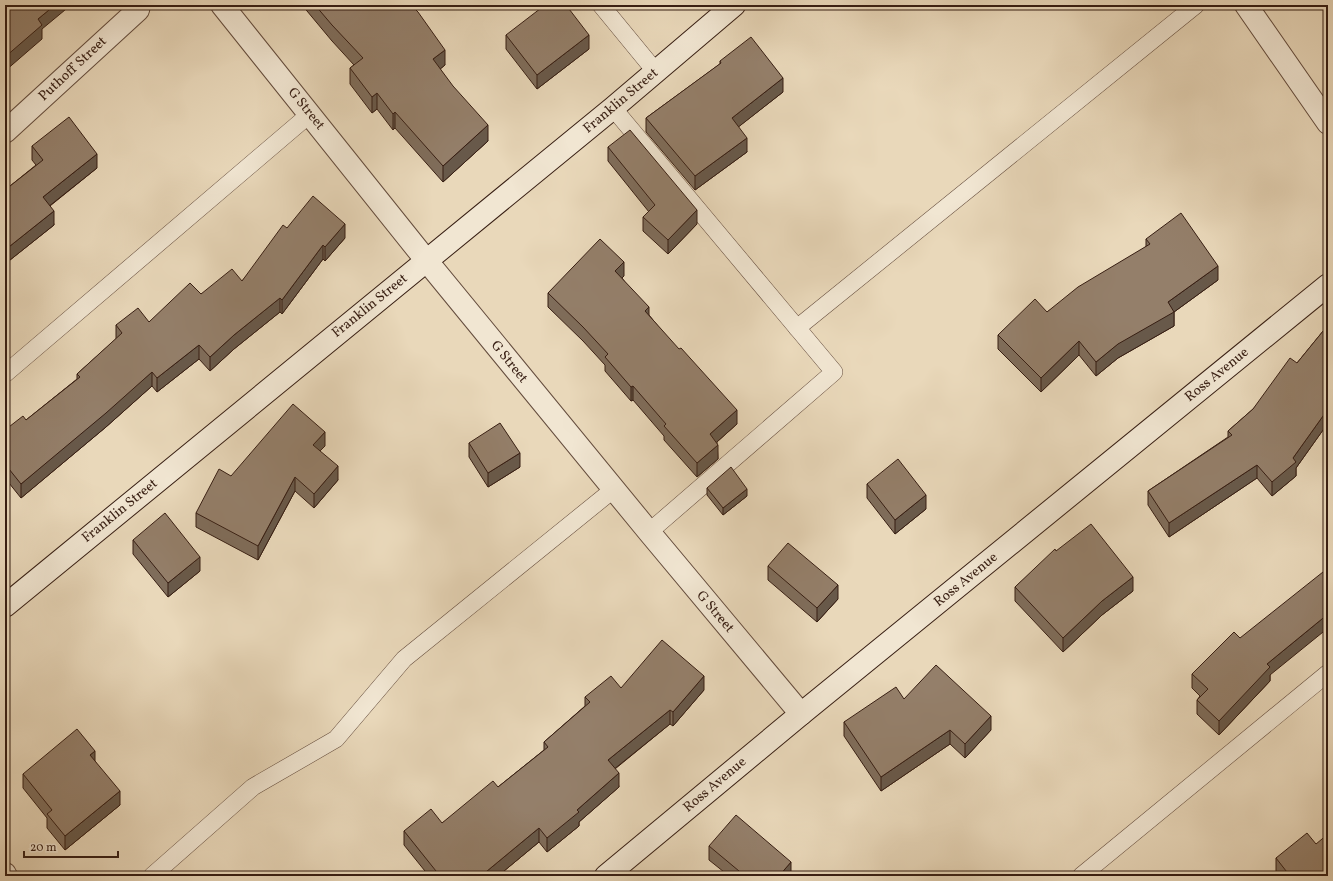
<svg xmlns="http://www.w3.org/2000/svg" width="1333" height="881" font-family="Vollkorn,serif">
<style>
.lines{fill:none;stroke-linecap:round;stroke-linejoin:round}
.lane-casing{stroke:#644c3d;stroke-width:18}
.street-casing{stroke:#644c3d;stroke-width:24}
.secondary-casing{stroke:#371e13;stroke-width:24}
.lane{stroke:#f1e6d2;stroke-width:17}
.street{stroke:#f1e6d2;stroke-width:22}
.secondary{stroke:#f1e6d2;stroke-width:22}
.wall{fill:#7f6d5b;stroke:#371e13}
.shaded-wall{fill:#68594a;stroke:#371e13}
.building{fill:#947f6a;stroke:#371e13}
.labels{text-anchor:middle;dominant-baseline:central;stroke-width:3;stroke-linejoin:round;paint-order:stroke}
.street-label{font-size:14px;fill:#371e13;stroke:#f1e6d2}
</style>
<rect width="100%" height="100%" fill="#e9d8ba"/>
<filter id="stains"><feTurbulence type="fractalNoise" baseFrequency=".005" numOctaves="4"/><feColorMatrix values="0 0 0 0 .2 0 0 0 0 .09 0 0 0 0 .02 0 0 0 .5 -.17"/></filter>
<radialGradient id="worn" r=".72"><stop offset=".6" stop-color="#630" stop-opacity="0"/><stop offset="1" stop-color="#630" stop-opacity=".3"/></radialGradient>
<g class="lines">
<g class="lane-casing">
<g id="lane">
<path d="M601,5L656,72"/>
<path d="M613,108L834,372L649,532"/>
<path d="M797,328L1196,5"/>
<path d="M5,374L310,114"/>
<path d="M152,876L253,787L336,739L404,659L614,489"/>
<path d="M1081,876L1328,673"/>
</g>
</g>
<g class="street-casing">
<g id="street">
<path d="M222,5L426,260L649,532L801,714"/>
<path d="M1246,5L1328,123"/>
<path d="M5,132L138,10L139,5"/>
<path d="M5,874L6,876"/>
</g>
</g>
<g class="secondary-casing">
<g id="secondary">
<path d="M5,606L613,108L734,5"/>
<path d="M606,876L801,714L1328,285"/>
</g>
</g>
<use href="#lane" class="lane"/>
<use href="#street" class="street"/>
<use href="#secondary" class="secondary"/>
</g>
<g class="wall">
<path d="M302,5H411L445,65L440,69L488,141L443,182L395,128L393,130L377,109L372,113L350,84V68L354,65L332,41Z"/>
<path d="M506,35L589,49L537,89L506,49Z"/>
<path d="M720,61L783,92L738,127L747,152L695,190L646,132V118L720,64Z"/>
<path d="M32,146L97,168L50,206L54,225L5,264V190L36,165L32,160Z"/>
<path d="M608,147L697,224L668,254L643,231V217L649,212L608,161Z"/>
<path d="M287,228L345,238L325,261L323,259L282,314L280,312L234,349L210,371L199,359L157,392L152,386L106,427L21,498L5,478V430L26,420L77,379V374L116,339V325L149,322L201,294L242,281Z"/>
<path d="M1146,239L1218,280L1174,312V326L1118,358L1096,376L1079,355L1041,392L998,349V335L1047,312L1146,247Z"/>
<path d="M624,276L622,278L649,315L737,424L717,442L718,459L697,477L664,440V436L633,400L631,401L605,371V365L583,341L548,307V293Z"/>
<path d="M1328,325V423L1296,468V476L1272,496L1257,478L1169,537L1148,505V491L1228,437V431L1253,409L1297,363Z"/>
<path d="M469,443L520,467L488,487L469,457Z"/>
<path d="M325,446L320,451L338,480L314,508L295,491L258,560L196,527V513L231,476Z"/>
<path d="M867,484L926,509L895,534L867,498Z"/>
<path d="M707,488L747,496L723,515L707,495Z"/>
<path d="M133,540L200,571L168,597L133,554Z"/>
<path d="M1056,551L1133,591L1102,615L1063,652L1015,601V587Z"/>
<path d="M768,566L838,599L817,622L768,580Z"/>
<path d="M1192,674L1270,675V681L1219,735L1197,714V700L1200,696L1192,688Z"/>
<path d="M621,688L704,690L673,726L670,724L615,769L619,787L579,822V826L547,852L539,842L498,876H429L404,845V831L442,823L498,787L544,750V742L585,706V697Z"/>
<path d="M904,699L991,730L965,758L950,744L881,791L844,736V722Z"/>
<path d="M95,761L120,805L65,850L47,828V818L23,788V774Z"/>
<path d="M1316,844L1328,876H1276V858Z"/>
<path d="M709,846L791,876H729L709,860Z"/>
</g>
<g class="shaded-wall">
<path d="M55,5H71L42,29V39L5,71V57L38,19Z"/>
<path d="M589,35V49L537,89V75Z"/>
<path d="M445,50V65L433,75V59Z"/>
<path d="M783,78V92L732,132V118Z"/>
<path d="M377,93V109L372,113V97Z"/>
<path d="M395,112V128L393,130V114Z"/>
<path d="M488,125V141L443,182V166Z"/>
<path d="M747,138V152L695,190V176Z"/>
<path d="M97,154V168L43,211V197Z"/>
<path d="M697,210V224L668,254V240Z"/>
<path d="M54,211V225L5,264V250Z"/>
<path d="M345,224V238L325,261V247Z"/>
<path d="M323,245V259L282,314V300Z"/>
<path d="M624,262V276L615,285V271Z"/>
<path d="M1218,266V280L1174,312V326L1118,358L1096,376V362L1168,302Z"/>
<path d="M280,298V312L234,349L210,371V357L234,335Z"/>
<path d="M649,307V321L645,311Z"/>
<path d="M1079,341V355L1041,392V378Z"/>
<path d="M199,345V359L157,392V378Z"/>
<path d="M152,372V386L106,427L21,498V484Z"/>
<path d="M633,386V400L631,401V387Z"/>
<path d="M1328,409V423L1296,468V476L1272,496V482L1293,458Z"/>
<path d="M737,410V424L710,448V434Z"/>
<path d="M325,432V446L313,458V445Z"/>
<path d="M718,445V459L697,477V463Z"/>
<path d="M520,453V467L488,487V473Z"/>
<path d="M1257,465V478L1169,537V523Z"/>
<path d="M338,466V480L314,508V494Z"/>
<path d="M295,477V491L258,560V546Z"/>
<path d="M747,489V496L723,515V508Z"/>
<path d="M926,495V509L895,534V520Z"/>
<path d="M200,557V571L168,597V583Z"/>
<path d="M1133,577V591L1102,615L1063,652V638L1102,601Z"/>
<path d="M838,585V599L817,622V608Z"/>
<path d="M1328,614V628L1270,675V681L1219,735V721L1267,664Z"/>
<path d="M704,676V690L673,726V712Z"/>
<path d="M670,710V724L608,774V760Z"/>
<path d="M991,716V730L965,758V744Z"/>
<path d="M950,730V744L881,791V777Z"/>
<path d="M95,751V765L90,755Z"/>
<path d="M619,773V787L579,822V826L547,852V838L577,810Z"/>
<path d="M120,791V805L65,850V836Z"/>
<path d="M539,828V842L498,876H481Z"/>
<path d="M791,862V876H779Z"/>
<path d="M759,872V876H756Z"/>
</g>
<g class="building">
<path d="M5,5H55L38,19L42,25L5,57Z"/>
<path d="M315,5H411L418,12L445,50L433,59L453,86L488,125L443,166L395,112L393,114L377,93L372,97L350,68L363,58L332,25Z"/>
<path d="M545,5H566L589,35L537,75L506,35Z"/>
<path d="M751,37L783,78L732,118L747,138L695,176L646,118L721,63L720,61Z"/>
<path d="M69,117L97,154L43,197L54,211L5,250V190L43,160L32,146Z"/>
<path d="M630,130L697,210L668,240L643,217L655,205L608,147Z"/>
<path d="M313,196L345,224L325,247L323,245L282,300L280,298L234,335L210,357L199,345L157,378L152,372L106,413L21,484L5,464V430L23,416L26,420L80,377L77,374L122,333L116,325L138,308L149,322L190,283L201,294L232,269L242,281L283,225L287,228Z"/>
<path d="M1181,213L1218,266L1168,302L1174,312L1118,344L1096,362L1079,341L1041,378L998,335L1035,299L1047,312L1078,287L1150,244L1146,239Z"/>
<path d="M600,239L624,262L615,271L649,307L645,311L679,349L681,348L737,410L710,434L718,445L697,463L664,426L666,424L633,386L631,387L605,357L608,354L583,327L548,293Z"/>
<path d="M1328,325V409L1293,458L1296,462L1272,482L1257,465L1169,523L1148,491L1232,435L1228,431L1253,409L1290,358L1297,363Z"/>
<path d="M293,404L325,432L313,445L338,466L314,494L295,477L258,546L196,513L219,469L231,476Z"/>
<path d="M500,423L520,453L488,473L469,443Z"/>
<path d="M898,459L926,495L895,520L867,484Z"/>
<path d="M731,467L747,489L723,508L707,488Z"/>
<path d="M165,513L200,557L168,583L133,540Z"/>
<path d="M1091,524L1133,577L1102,601L1063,638L1015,587L1055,549L1056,551Z"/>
<path d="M788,543L838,585L817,608L768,566Z"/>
<path d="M1328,568V614L1267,664L1270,667L1219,721L1197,700L1208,689L1192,674L1234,632L1240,638Z"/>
<path d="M662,640L704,676L673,712L670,710L608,760L619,773L577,810L579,812L547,838L539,828L481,876H440L404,831L431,809L442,823L493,781L498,787L548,747L544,742L590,702L585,697L611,676L621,688Z"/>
<path d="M936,665L991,716L965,744L950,730L881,777L844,722L896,687L904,699Z"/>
<path d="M77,729L95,751L90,755L120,791L65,836L47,814L52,810L23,774Z"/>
<path d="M736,815L791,862L779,876H764L759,872L756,876H745L709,846Z"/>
<path d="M1307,833L1316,844L1328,834V876H1290L1276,858Z"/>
</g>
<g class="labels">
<g class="street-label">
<text transform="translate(73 69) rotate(-43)">Puthoff Street</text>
<text transform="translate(621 101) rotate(-40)">Franklin Street</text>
<text transform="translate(306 109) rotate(51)">G Street</text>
<text transform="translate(370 306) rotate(-39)">Franklin Street</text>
<text transform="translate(509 362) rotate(51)">G Street</text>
<text transform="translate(1217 375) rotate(-39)">Ross Avenue</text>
<text transform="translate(120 511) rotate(-39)">Franklin Street</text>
<text transform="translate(966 580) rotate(-39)">Ross Avenue</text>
<text transform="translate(715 612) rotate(50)">G Street</text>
<text transform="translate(715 785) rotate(-40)">Ross Avenue</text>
</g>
</g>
<rect width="1333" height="881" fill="none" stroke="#e9d8ba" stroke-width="20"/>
<rect x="6" y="6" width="1321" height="869" fill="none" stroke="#371e13" stroke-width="2"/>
<rect x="10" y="10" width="1313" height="861" fill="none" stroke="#371e13"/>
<path d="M24 851v6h94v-6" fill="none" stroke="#371e13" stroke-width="2"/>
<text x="30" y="851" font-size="12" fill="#371e13" stroke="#f1e6d2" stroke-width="3" paint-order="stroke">20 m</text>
<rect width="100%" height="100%" filter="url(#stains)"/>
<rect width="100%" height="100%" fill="url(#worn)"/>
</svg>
